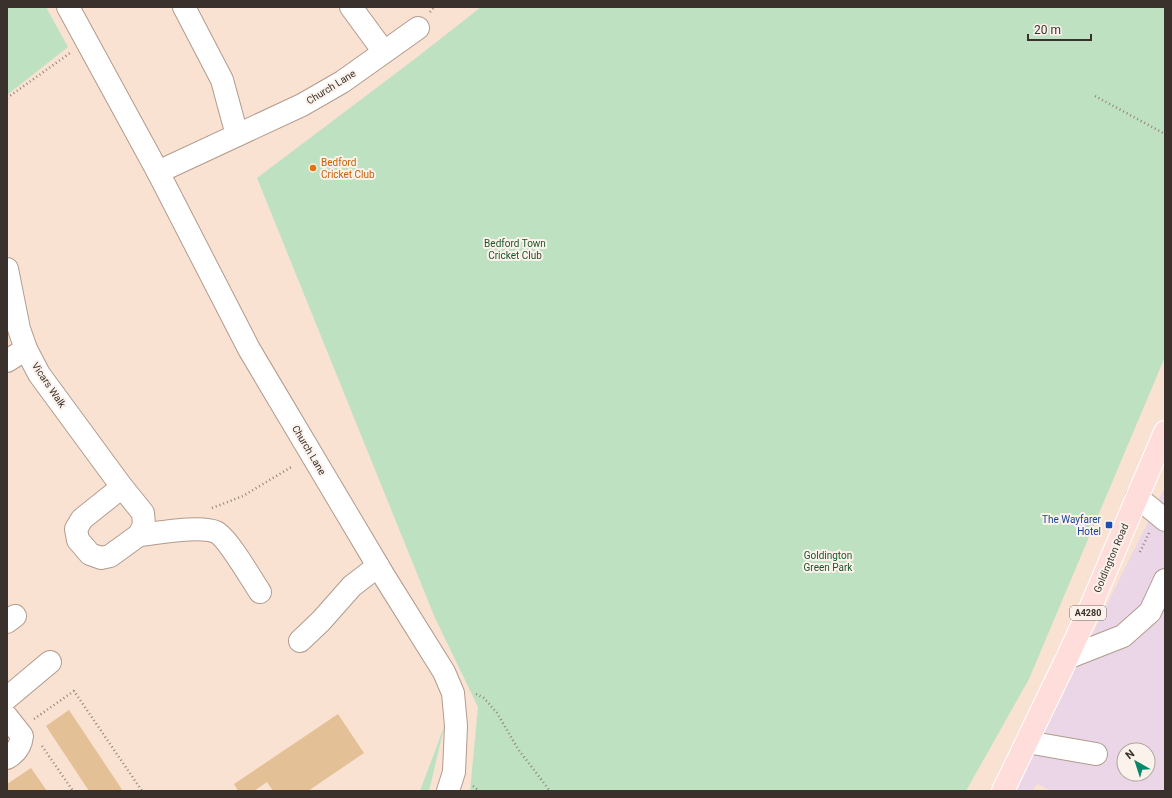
<svg xmlns="http://www.w3.org/2000/svg" width="1172" height="798" font-family="Roboto,sans-serif">
<style>
.commercial{fill:#ead6e6;fill-rule:evenodd}
.green{fill:#bee1c2}
.building{fill:#e3c096}
.lines{fill:none;stroke-linecap:round;stroke-linejoin:round}
.minor-casing{stroke:#b19b8d;stroke-width:24}
.major-casing{stroke:#fff;stroke-width:24}
.path{stroke:#938279;stroke-width:2.5;stroke-dasharray:1 3;stroke-linecap:butt}
.minor{stroke:#fff;stroke-width:22}
.major{stroke:#feddda;stroke-width:22}
.food-dot{fill:#e8710a;stroke:#fcf2ec;stroke-width:1.5}
.transit-dot{fill:#1a4fb4;stroke:#fcf2ec;stroke-width:1.5}
.labels{text-anchor:middle;dominant-baseline:central;stroke-width:4;stroke-linejoin:round;paint-order:stroke}
.shield{fill:#fcf2ec;stroke:#756b66;stroke-width:1}
.shield-label{font-size:9px;font-weight:bold;fill:#3b312c}
.street-label{font-size:10px;fill:#3b312c;stroke:#fcf2ec}
.food-label{font-size:10px;fill:#c56008;stroke:#fcf2ec;text-anchor:start}
.park-label{font-size:10px;fill:#185728;stroke:#fcf2ec}
.transit-label{font-size:10px;fill:#164399;stroke:#fcf2ec;text-anchor:end}
</style>
<rect width="100%" height="100%" fill="#fae2d3"/>
<path class="commercial" d="M1165,487V791H1052L1037,784L1032,791H1015ZM1124,750H1148V774H1124Z"/>
<g class="green">
<path d="M7,7H46L68,47L7,95Z"/>
<path d="M481,7H1165V357L1029,679L966,791H470L478,707L435,618L257,178L416,58Z"/>
<path d="M445,724L429,791H420Z"/>
</g>
<g class="building">
<path d="M69,710L123,791H89L46,726Z"/>
<path d="M338,714L364,753L308,791H273L267,782L254,791H238L234,784Z"/>
<path d="M31,768L47,791H7V784Z"/>
</g>
<g class="lines">
<g class="minor-casing">
<g id="minor">
<path d="M68,7L158,172L249,349L384,576L444,672L453,693L456,726L454,772L448,791"/>
<path d="M184,7L222,80L237,135"/>
<path d="M351,7L384,52"/>
<path d="M158,172L302,105L342,82L418,28"/>
<path d="M7,269L19,329L26,349L39,374L122,487L143,513L144,525L139,535L110,556L101,558L90,554L78,540L76,529L82,519L122,487"/>
<path d="M7,361L26,349"/>
<path d="M1137,497L1165,520"/>
<path d="M139,535C158,533 200,525 216,532C227,537 252,580 260,592"/>
<path d="M7,622L15,616"/>
<path d="M300,641L321,621L352,586L378,566"/>
<path d="M1067,658L1123,636L1150,612L1165,580"/>
<path d="M7,698L50,662"/>
<path d="M7,717L22,736C21,746 16,753 7,758"/>
<path d="M1027,742L1096,754"/>
</g>
</g>
<g class="major-casing">
<path id="major" d="M1003,791L1067,658L1091,606L1165,432"/>
</g>
<g class="path">
<path d="M430,12L434,7"/>
<path d="M1095,96L1165,134"/>
<path d="M7,98L70,53"/>
<path d="M212,508L243,496L293,466"/>
<path d="M1140,552L1149,533"/>
<path d="M476,694L484,698L497,713L518,749L550,791"/>
<path d="M34,719L74,691L142,791"/>
<path d="M42,746L73,791"/>
<path d="M473,786L477,789V791"/>
</g>
<use href="#minor" class="minor"/>
<use href="#major" class="major"/>
</g>
<circle class="food-dot" cx="313" cy="168" r="4"/>
<rect class="transit-dot" x="1105" y="521" width="8" height="8" rx="2"/>
<g class="labels">
<rect class="shield" x="1070" y="606" width="36" height="14" rx="3"/>
<g class="shield-label">
<text x="1088" y="613">A4280</text>
</g>
<g class="street-label">
<text transform="translate(331 87) rotate(-32)">Church Lane</text>
<text transform="translate(49 385) rotate(56)">Vicars Walk</text>
<text transform="translate(309 450) rotate(59)">Church Lane</text>
<text transform="translate(1111 558) rotate(-67)">Goldington Road</text>
</g>
<g class="food-label">
<text x="321" y="162">Bedford<tspan x="321" dy="12">Cricket Club</tspan></text>
</g>
<g class="park-label">
<text x="515" y="243">Bedford Town<tspan x="515" dy="12">Cricket Club</tspan></text>
<text x="828" y="555">Goldington<tspan x="828" dy="12">Green Park</tspan></text>
</g>
<g class="transit-label">
<text x="1101" y="519">The Wayfarer<tspan x="1101" dy="12">Hotel</tspan></text>
</g>
</g>
<rect width="1172" height="798" fill="none" stroke="#3b312c" stroke-width="16"/>
<g transform="translate(1136 762) rotate(321)"><circle r="19" fill="#fcf2ec" stroke="#afa59f"/>
<path d="M0-3L7 15L0 10L-7 15Z" fill="#06886b"/>
<text y="-6" font-size="11" font-weight="bold" text-anchor="middle" fill="#3b312c">N</text>
</g>
<path d="M1028 34v6h63v-6" fill="none" stroke="#3b312c" stroke-width="2"/>
<text x="1034" y="34" font-size="12" fill="#3b312c" stroke="#fcf2ec" stroke-width="3" paint-order="stroke">20 m</text>
</svg>
